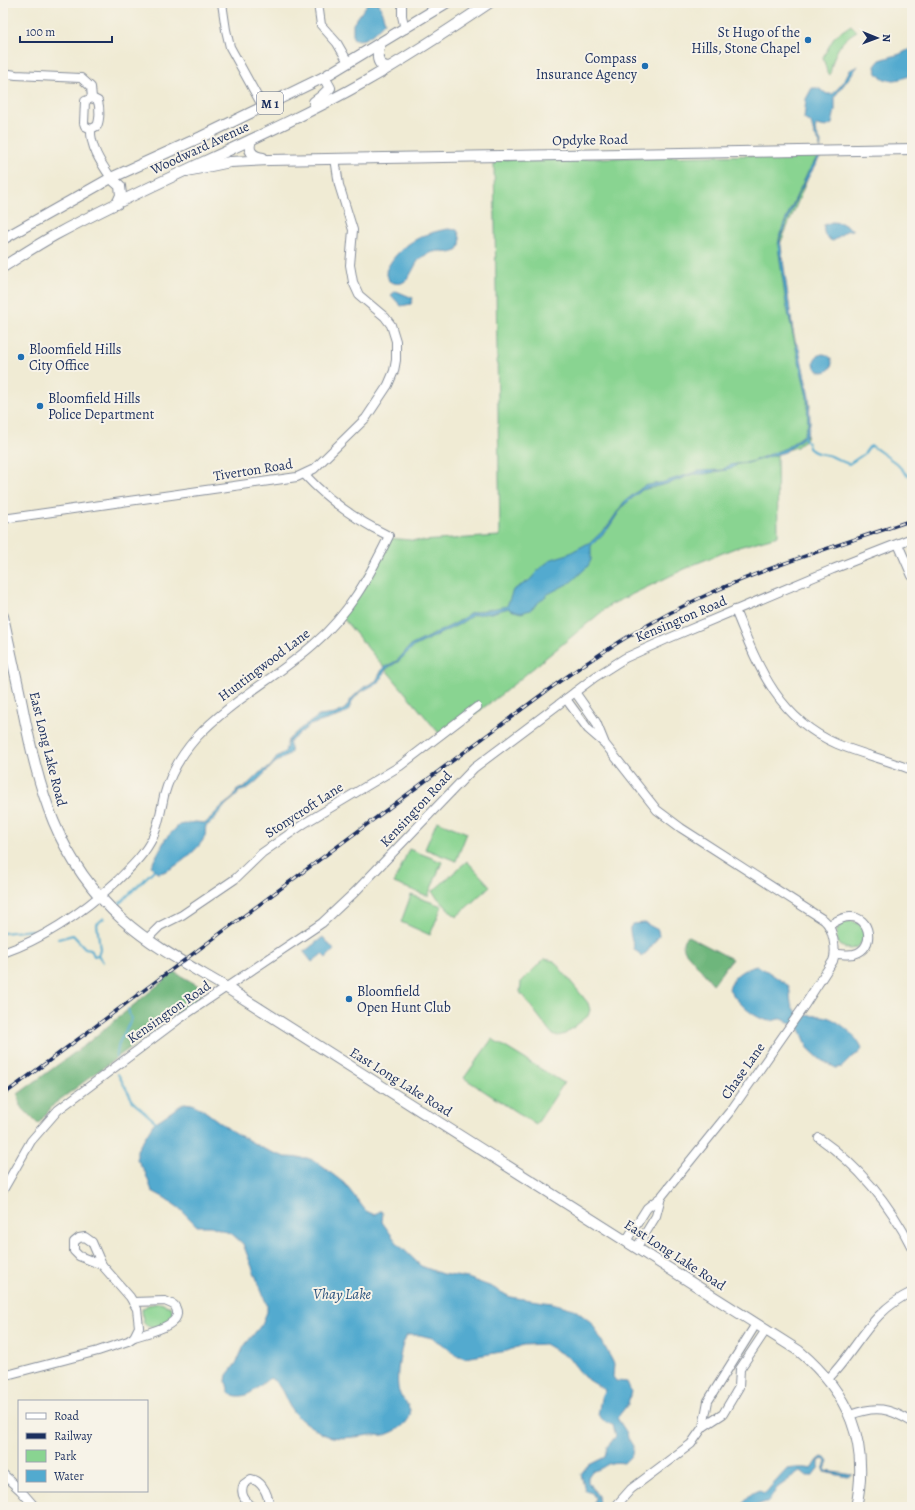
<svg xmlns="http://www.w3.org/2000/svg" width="915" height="1510" font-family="Alegreya,serif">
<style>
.green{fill:#89d491;stroke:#528278}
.forest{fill:#6eb67b;stroke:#44726c}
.water{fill:#52aacf;stroke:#366c96}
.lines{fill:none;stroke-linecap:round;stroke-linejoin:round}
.stream{stroke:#52aacf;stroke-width:2}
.minor-casing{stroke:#868d99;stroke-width:10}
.major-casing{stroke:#868d99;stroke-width:12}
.minor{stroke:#fff;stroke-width:8}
.major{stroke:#fff;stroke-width:10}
.rail-casing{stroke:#1b2f5e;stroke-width:3.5}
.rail{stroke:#f7f3e8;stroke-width:2;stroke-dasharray:6;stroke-linecap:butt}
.poi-dot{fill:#1f6fb2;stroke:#f7f3e8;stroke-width:1.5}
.labels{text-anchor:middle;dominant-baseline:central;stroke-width:4;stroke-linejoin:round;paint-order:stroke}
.shield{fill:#f7f3e8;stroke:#5d6a87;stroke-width:1}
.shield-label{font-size:13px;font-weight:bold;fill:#1b2f5e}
.poi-label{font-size:14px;fill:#1b2f5e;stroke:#f7f3e8;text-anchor:start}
.street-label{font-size:14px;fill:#1b2f5e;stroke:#f7f3e8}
.water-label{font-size:15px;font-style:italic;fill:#2c5480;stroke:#f7f3e8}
</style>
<rect width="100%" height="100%" fill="#f7f3e8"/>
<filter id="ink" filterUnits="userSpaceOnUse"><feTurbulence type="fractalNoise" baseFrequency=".025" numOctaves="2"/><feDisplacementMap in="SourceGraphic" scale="8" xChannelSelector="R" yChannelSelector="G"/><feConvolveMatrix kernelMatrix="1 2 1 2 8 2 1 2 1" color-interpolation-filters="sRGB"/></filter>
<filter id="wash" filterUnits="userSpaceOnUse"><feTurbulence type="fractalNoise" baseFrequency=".012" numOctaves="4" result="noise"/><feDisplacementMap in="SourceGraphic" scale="16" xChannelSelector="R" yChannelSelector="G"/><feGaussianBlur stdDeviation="0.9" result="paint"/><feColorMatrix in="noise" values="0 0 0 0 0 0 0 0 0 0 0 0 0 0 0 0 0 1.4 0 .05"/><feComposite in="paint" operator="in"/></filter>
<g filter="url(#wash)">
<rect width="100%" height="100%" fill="#f0ebd4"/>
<g class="green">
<path d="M851,25L857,31C839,41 833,55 830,75L827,72L823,57L835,36Z"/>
<path d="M818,154L780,244L792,327L810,405L807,438L797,447L777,453L778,536L735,548L695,564L610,605L503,693L443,738L341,616L388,538L421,541L500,536L494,160Z"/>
<path d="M437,821L467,833L456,861L425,849Z"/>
<path d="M409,849L442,862L428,896L394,883Z"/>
<path d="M467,861L490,886L456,917L432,892Z"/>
<path d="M411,895L442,906L430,935L401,922Z"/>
<circle cx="850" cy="935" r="14"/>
<path d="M544,959L554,961L588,1003L590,1010L588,1016L565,1034L558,1036L552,1034L520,992L521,982Z"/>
<path d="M492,1039L564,1083L536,1125L464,1078Z"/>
<path d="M160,1303L171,1307L173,1312C170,1324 151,1334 143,1322L142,1309L148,1305Z"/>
</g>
<g class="forest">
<path d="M688,936L732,959L713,984L685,951C682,945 682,939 688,936Z"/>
<path d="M174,972L199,986L200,996L54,1104L38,1124L20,1106L18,1094L85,1045Z"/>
</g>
<g class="water">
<path d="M368,3H379L385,22C377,30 365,45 353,38V24Z"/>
<path d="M912,48V74L910,75C899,82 876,84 875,66L880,60L900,54Z"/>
<path d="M858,66L835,96V110L832,124L826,127L816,125L815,131L821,142L820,157L798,195L780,239L794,339L799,349L809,397L810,423L807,435L785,452L748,463L738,464L731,469L704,474H693L670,483L642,490L623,506L608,529L591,546V560L588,566L571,582L548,594L530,610L521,613L510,610L509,608L491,613L473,615L458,625L413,647L399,661L386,669L379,682L359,693L353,700L348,711L342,715L310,725L289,742C290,745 292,749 291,752C289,756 279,760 275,763C267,770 248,794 237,791L238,794C235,798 231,800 228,803C220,810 215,821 206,826C205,829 206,833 205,836C201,848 170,874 157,873L151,866L166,838L179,825L195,822L206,823L221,807L233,798L237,789L244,788L259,773L270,767L278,756L285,752L288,740L300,729L319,716L335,714L345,709L352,698L364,687L376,681L383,668L398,660L410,646L456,623L471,613L507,606L513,590L530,580L540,568L552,559L568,554L592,541L607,527L624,502L644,486L664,482L699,471L722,470L730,465L750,462L786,448L804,435L808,424L807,397L786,303L778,246L780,234L789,212L808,172L819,155L820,143L814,134L811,123L804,119L806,99L812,88H818L827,94H833L842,84L850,70Z"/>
<path d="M832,222L841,223L853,230L846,231L833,241C825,239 823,233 824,225Z"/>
<path d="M448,229L457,230C461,237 462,244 457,251L450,253C440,248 425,253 418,261C410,273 407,290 389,281L386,271C397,246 422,233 448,229Z"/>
<path d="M396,291L413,298L411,304L401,306L391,295Z"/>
<circle cx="823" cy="363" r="9"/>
<path d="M645,923L658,930L659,936L647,952L641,957L639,953L634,950C634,942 629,936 630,927L633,924Z"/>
<path d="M323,937L334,950L326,958L322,954L312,962L304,952Z"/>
<path d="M757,966L767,971L789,986C791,994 789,1001 793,1008C800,1018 812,1015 822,1016C837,1018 856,1035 862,1049L859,1053L852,1057L842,1067L836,1068L821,1060L808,1048L801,1031L797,1026L782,1019C778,1018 775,1021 770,1021C754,1019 737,1002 729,989C733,975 743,969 757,966Z"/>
<path d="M184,1103L192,1104L202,1109L230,1130L266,1150L285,1157L307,1158L315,1161L344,1183L366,1211L375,1215L380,1211L383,1212L382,1222L398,1244L421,1266L442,1274L468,1278L492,1287L510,1297L552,1303L574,1309L592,1323L611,1358L614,1364L613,1377L616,1381L627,1382L631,1391L628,1404L617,1418L627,1433L628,1438L633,1446L632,1455L624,1463C604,1460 607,1469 592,1471L588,1477V1482L598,1496L599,1505L607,1507H593L595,1498L592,1493L585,1491L581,1474L587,1466L605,1457L607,1447L616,1436L613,1425L605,1422L598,1415L601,1398L605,1390L584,1377L569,1358L545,1344L523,1345L507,1351L465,1358L456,1355L441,1343L432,1338L420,1335H407C400,1346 395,1379 399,1392C401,1398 408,1403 410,1410C413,1422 394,1433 384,1435C379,1436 374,1434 369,1435C356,1437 333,1441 321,1433C312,1427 302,1422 294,1413C285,1402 284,1386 270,1378C258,1386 246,1403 229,1393L226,1381L227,1375L237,1362L244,1346L262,1324L267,1312V1305L243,1244L232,1234L211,1226H197L179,1208L165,1198L152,1191L145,1172L137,1159V1150L153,1124Z"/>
<path d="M822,1457L825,1458L828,1462L825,1469L826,1471L853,1475L848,1477L824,1472L823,1469L826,1462L823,1459L819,1461V1467L812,1476H807L801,1471L777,1488L769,1501L751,1507H741C745,1499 751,1492 760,1490L763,1493L767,1491L787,1469C793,1468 805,1467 812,1469L818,1460Z"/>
</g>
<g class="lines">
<g class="stream">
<path d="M804,437L808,443L809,448C816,455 822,453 831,456C838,459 842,462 849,464L864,454L869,447L872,446L896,463L907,475L912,476"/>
<path d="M119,904L154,870"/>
<path d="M3,933L33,930"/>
<path d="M58,939L73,935L85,948L91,949L94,956L98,955L100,949L97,924L104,918"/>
<path d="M98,955L103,962"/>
<path d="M116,1058L119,1043L131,1020L128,1009"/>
<path d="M118,1074L134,1103L156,1122"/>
</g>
</g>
</g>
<g filter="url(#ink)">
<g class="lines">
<g class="minor-casing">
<g id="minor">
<path d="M222,3L226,30L230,47L263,107"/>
<path d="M318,3L321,25L337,43L348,62"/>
<path d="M402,3V16L405,29"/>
<path d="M3,73L16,75L81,78L91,87L92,98"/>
<path d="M92,98L98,101C100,108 100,120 97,126L91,129L85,126L84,123L85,101Z"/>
<path d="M91,129C90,147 101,163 111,178"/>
<path d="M3,519L297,477L314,469L366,418L388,385L394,371L396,360V341L391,325L385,317L359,295L353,282L350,265L353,230L339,185L335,158"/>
<path d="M898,544L912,576"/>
<path d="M735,610C758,666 777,718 837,744C861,754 888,760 912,770"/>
<path d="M575,692L596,722L605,744L657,810L681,828L824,920C833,927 837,951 833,961L804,1006L732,1109L661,1197L647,1208L626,1241"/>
<path d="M566,699L588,729L603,742"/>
<path d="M829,925C835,922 842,917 849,917C871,915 876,949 854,954C848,955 842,954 836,954"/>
<path d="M148,938L160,926L182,915L235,879L262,853L305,823L400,766L477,707"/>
<path d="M3,953C46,938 83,912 117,881C131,867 145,854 153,837C159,824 161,810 164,796C170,774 181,755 196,738C230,701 276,678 314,644C349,614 369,577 389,536C358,521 328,500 305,475"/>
<path d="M819,1138C859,1166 890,1204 912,1248"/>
<path d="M3,1190L31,1141L58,1110L179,1019L322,923L355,892L474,768L595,677L625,658L667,639L833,569L912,538"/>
<path d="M85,1237L92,1242L102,1265L79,1256L74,1251V1242L79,1238Z"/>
<path d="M637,1247L656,1216L661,1197"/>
<path d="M133,1302L165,1301L174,1305C189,1325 146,1333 134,1337"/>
<path d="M3,1376L98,1351L128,1341L134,1337L139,1327L137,1309L130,1297L102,1265"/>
<path d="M828,1379C858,1349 870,1311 912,1292"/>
<path d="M850,1415C876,1405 889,1408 912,1422"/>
<path d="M703,1427L708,1401L756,1324"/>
<path d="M3,1474L19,1489"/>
<path d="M21,1491L35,1507"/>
<path d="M253,1507C245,1501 239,1494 244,1484L251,1479C263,1481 268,1496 270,1507"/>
<path d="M615,1507L631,1489L691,1444L703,1427L723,1414L739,1387L740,1369L766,1330"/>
</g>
</g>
<g class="major-casing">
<g id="major">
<path d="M380,44C377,54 375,66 389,67"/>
<path d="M314,102L322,96L330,88L324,77"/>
<path d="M251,140C247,151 252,156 263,158"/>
<path d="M187,171L230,162L269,160L912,149"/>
<path d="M111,178L120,186L121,195L117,204"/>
<path d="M3,239L111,178L201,137L324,77L446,3"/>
<path d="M3,267C20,256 37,245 55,235C156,180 265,138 366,81C408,57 449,30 489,3"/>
<path d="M3,616C9,646 16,675 22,705C39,790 56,860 123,920C153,947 192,967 227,988L799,1351C849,1393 870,1443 856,1507"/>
</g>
</g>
<use href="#minor" class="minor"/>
<use href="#major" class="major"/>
<g class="rail-casing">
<path id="rail" d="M3,1095L537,698C592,657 650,620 713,592C777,563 846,543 912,520"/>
</g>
<use href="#rail" class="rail"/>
</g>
</g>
<g class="poi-dot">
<circle cx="808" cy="40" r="4"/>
<circle cx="645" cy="66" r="4"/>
<circle cx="21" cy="357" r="4"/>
<circle cx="40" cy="406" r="4"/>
<circle cx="349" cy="999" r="4"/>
</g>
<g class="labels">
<rect class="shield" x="257" y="92" width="26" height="22" rx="3"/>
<g class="shield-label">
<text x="270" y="103">M 1</text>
</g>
<g class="poi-label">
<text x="800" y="32" text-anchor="end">St Hugo of the<tspan x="800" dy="16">Hills, Stone Chapel</tspan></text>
<text x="637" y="58" text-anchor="end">Compass<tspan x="637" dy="16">Insurance Agency</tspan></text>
<text x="29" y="349">Bloomfield Hills<tspan x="29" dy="16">City Office</tspan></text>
<text x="48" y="398">Bloomfield Hills<tspan x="48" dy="16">Police Department</tspan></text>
<text x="357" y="991">Bloomfield<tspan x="357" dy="16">Open Hunt Club</tspan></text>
</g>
<g class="street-label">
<text transform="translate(590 140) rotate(-1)">Opdyke Road</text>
<text transform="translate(200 148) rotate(-25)">Woodward Avenue</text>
<text transform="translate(253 470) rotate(-9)">Tiverton Road</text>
<text transform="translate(681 619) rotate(-23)">Kensington Road</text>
<text transform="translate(264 665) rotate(-37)">Huntingwood Lane</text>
<text transform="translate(48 749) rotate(76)">East Long Lake Road</text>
<text transform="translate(416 809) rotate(-47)">Kensington Road</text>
<text transform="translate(304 810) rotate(-33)">Stonycroft Lane</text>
<text transform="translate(169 1012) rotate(-35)">Kensington Road</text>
<text transform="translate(743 1071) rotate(-55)">Chase Lane</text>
<text transform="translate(401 1082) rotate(32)">East Long Lake Road</text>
<text transform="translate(675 1255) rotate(33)">East Long Lake Road</text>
</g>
<g class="water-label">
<text x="342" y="1294">Vhay Lake</text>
</g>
</g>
<rect width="915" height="1510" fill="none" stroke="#f7f3e8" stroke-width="16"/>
<rect x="18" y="1400" width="130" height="92" fill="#f7f3e8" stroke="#9fa5b1"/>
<rect x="26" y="1413" width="20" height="6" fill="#ffffff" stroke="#9fa5b1"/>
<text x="54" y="1420" font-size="12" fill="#1b2f5e">Road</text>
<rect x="26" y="1433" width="20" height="6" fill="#1b2f5e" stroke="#9fa5b1"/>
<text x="54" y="1440" font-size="12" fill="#1b2f5e">Railway</text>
<rect x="26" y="1450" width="20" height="12" fill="#89d491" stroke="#9fa5b1"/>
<text x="54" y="1460" font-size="12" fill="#1b2f5e">Park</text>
<rect x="26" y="1470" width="20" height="12" fill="#52aacf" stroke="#9fa5b1"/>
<text x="54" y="1480" font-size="12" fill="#1b2f5e">Water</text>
<g transform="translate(877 38) rotate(91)" stroke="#f7f3e8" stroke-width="3" paint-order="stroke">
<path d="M0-3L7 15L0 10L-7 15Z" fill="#1b2f5e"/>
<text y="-6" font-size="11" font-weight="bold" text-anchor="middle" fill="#1b2f5e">N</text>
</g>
<path d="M20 36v6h92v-6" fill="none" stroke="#1b2f5e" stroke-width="2"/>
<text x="26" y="36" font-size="12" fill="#1b2f5e" stroke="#f7f3e8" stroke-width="3" paint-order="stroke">100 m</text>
</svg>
